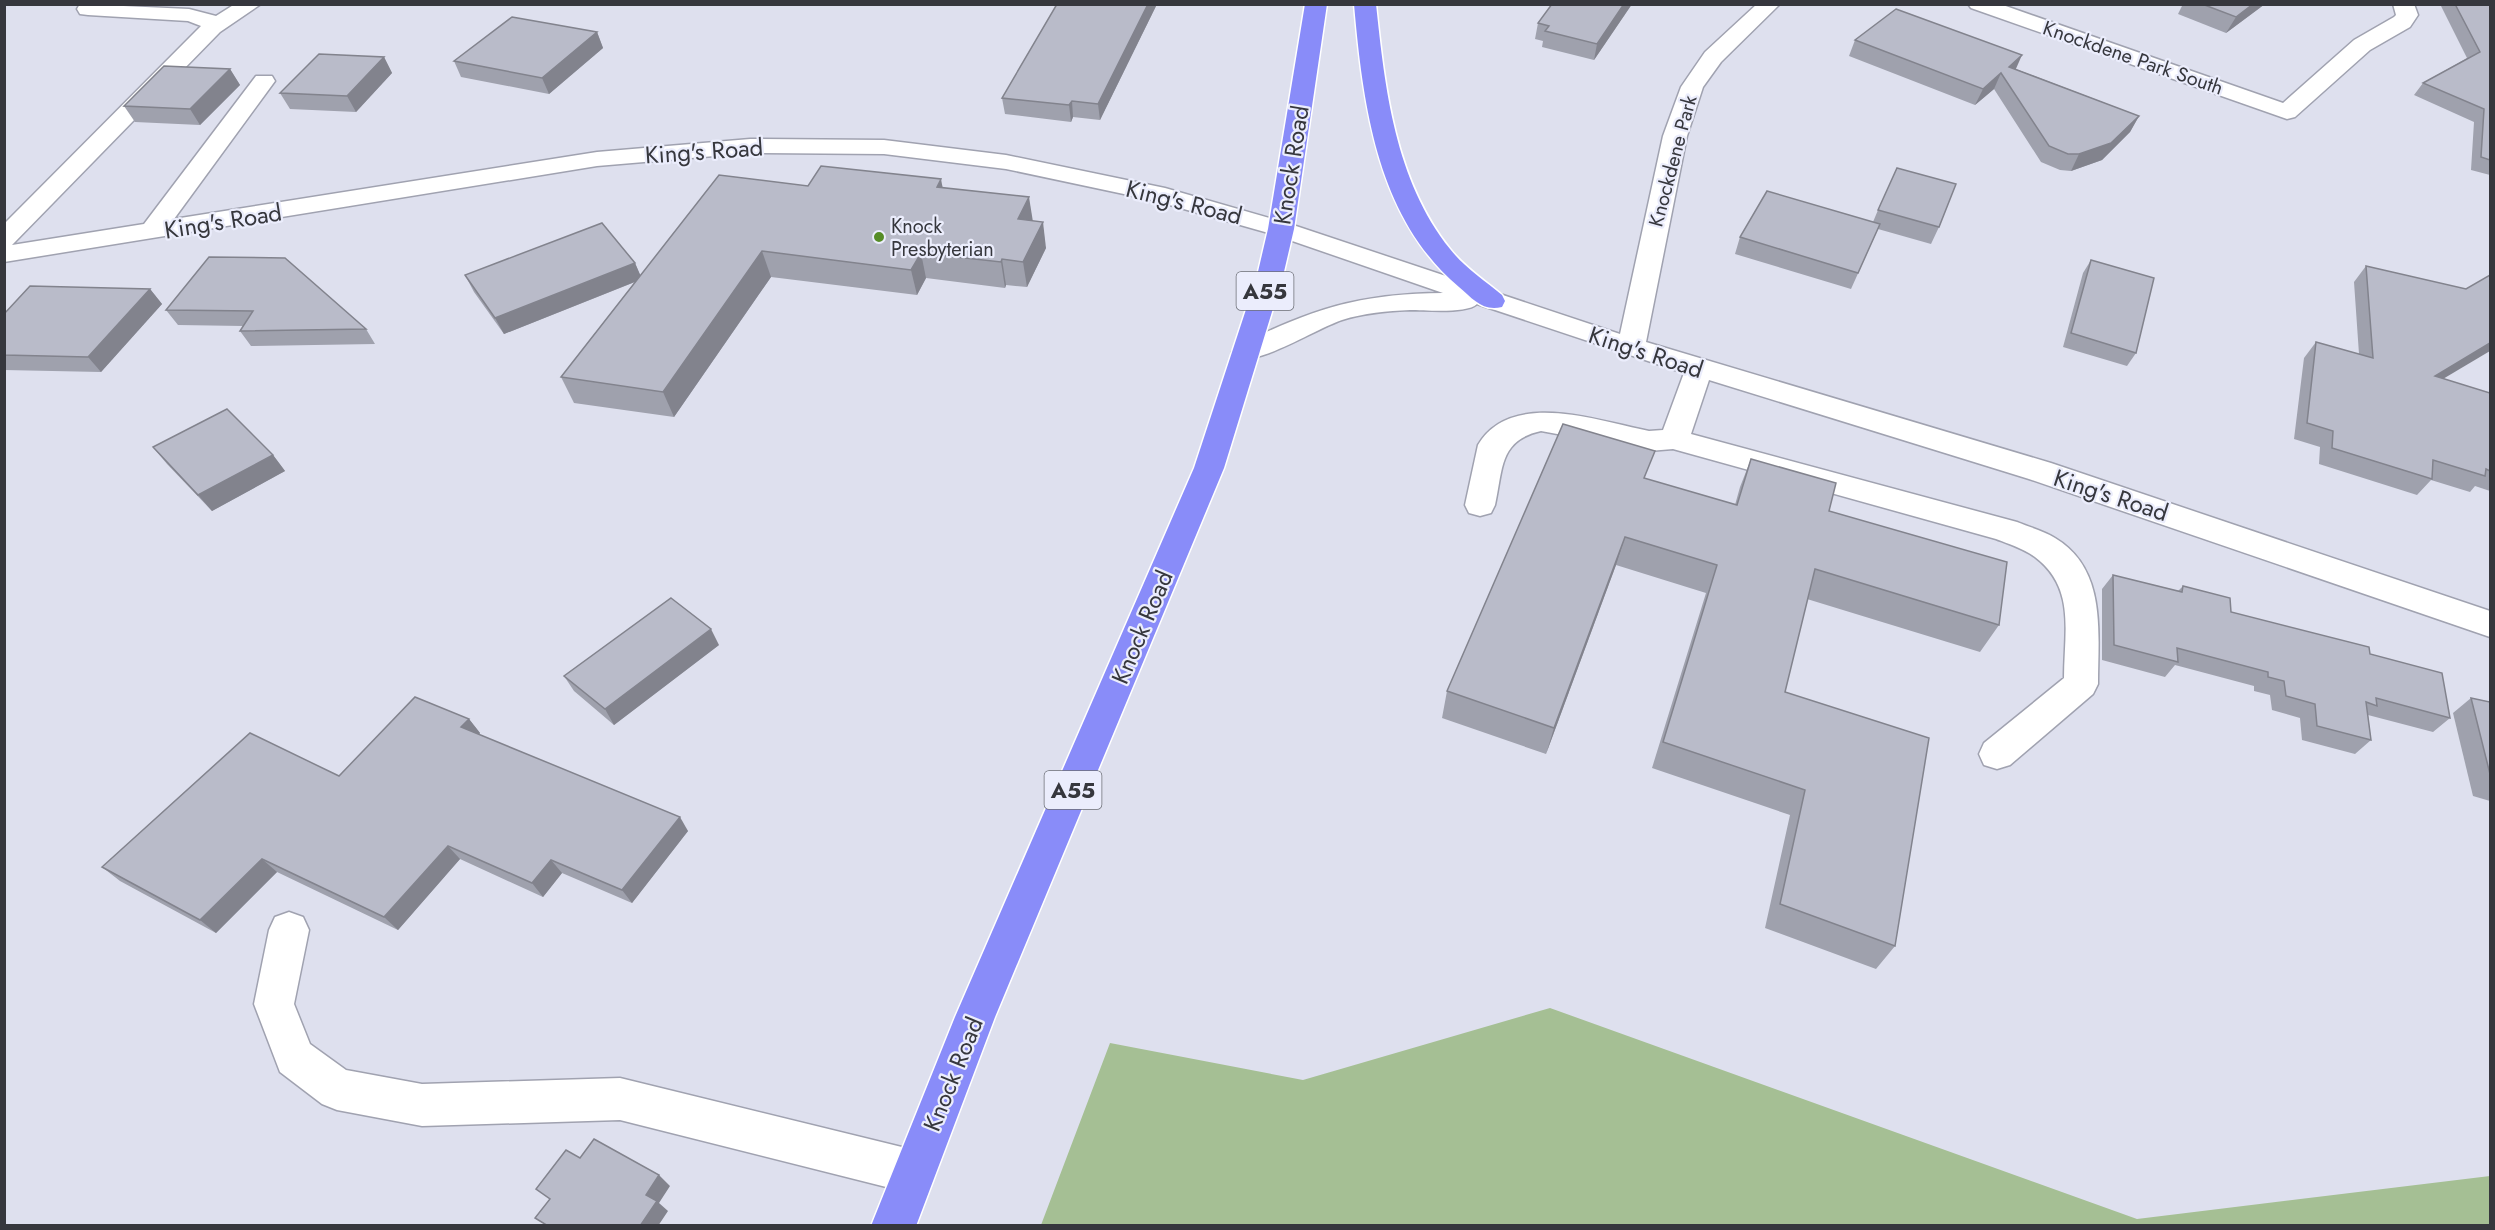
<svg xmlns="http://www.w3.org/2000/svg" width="2495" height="1230" font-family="Jost,sans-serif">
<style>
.green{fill:#a5bf94}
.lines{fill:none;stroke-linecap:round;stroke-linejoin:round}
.minor-casing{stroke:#a0a2b0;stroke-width:3}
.highway-casing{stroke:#fff;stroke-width:3}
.minor{fill:#fff;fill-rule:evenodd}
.highway{fill:#898cf9;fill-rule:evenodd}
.wall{fill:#9fa1ad}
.shaded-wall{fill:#82838d}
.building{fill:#b9bbc9;stroke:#82838d;stroke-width:1.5}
.poi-dot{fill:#568c27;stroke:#ebedfc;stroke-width:2}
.labels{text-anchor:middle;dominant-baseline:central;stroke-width:4.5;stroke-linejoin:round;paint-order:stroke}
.far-street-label{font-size:20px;fill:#36373d;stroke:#ebedfc}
.far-poi-label{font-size:20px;fill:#36373d;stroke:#ebedfc;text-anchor:start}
.shield{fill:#ebedfc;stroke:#6c6e76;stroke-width:1.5}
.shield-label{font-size:22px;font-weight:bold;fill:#36373d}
.street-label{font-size:24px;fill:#36373d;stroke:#ebedfc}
</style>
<rect width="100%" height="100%" fill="#dee0ee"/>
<path class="green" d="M1550,1008L2137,1219L2490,1176V1225H1041L1110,1043L1303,1080Z"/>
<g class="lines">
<g class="minor-casing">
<g id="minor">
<path d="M80,4L189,9L216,16L235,4H261L220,32L12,245L144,224L256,76H272L275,81L174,219L597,152L750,139L884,140L1006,155L1165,188L1290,224L1620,334L1663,136L1681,87L1705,52L1757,4H1780L1721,62L1703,87L1687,136L1646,342L2051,463L2490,611V637L2029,479L1709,380L1691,434L2017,522C2029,527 2044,531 2055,538C2107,569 2098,632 2098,684L2093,694L2010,765L1997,769L1984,765L1979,754L1984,743L2064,678C2064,632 2076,588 2035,557C2024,549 2009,544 1996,539L1673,449L1649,451L1541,431C1499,440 1503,469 1495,505L1491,513L1480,516L1469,513L1465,505L1478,445C1511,389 1598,421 1649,431L1663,430L1684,373L1477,304C1467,314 1425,310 1410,310C1387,311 1364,313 1342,320C1315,329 1261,365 1236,358L1232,352L1236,346C1315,309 1355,294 1443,293L1272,234L1152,200L1006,169L884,154L750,153L597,166L4,262V224L201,26L188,21L88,15L80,14L77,9Z"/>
<path d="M1968,4H2000L2283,103L2354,40L2394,17L2396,15L2393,4H2414L2418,15L2410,27L2370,50L2295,117L2287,119L1971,8Z"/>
<path d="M289,912L303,917L309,930L294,1004L310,1044L346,1070L422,1084L620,1078L914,1150L929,1157L936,1172L929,1187L914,1194L620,1120L422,1126L337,1110L322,1104L280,1072L254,1004L269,930L275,917Z"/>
</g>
</g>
<g class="highway-casing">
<g id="highway">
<path d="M1305,4H1327L1294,229L1283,276L1224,468L995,1017L916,1226H871L955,1017L1194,468L1257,276L1268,229Z"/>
<path d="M1354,4H1376C1385,89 1395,180 1450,249C1464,267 1484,280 1502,295L1505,301L1502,307C1483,312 1473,299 1459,287C1377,218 1363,105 1354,4Z"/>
</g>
</g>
<use href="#minor" class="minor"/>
<use href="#highway" class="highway"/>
</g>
<g class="wall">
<path d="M1157,4L1100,120L1073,117L1071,122L1005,114L1002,98Z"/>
<path d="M1632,4L1594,60L1542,47L1543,41L1535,39L1538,23Z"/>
<path d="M2183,4H2265L2226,33L2178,14Z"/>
<path d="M2440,4H2490V175L2471,170L2474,122L2414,95L2423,83L2467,58Z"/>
<path d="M597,32L603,48L549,94L461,77L454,61Z"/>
<path d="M1855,40L2016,69L2139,116L2130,132L2102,160L2071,171L2060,170L2041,162L1994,89L1975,105L1849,56Z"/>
<path d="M384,57L392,73L356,112L290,109L280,93Z"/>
<path d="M230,69L240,85L200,125L135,122L124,106Z"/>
<path d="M808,186L943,188L1032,221L1046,248L1027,287L1006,285L1005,288L926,278L917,295L771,277L674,417L574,403L561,377L635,282L504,334L474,292L465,275L635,263L640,275Z"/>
<path d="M1878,210L1939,227L1931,244L1878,229L1851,289L1735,254L1740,237L1873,222Z"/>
<path d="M209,257L366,329L375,344L251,346L240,331L243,326L178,325L166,310Z"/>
<path d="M2091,260L2136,353L2127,366L2063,347L2083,273Z"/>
<path d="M2366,266L2443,379L2490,393V491L2475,486L2470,492L2431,480L2417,495L2319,464L2320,447L2294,439L2304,358L2316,342L2359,354L2354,282Z"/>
<path d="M150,289L162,304L101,372L4,370V314Z"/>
<path d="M153,447L273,455L285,471L212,511L167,464Z"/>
<path d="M1751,459L1999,625L1980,652L1807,599L1785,692L1895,946L1876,969L1765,928L1790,815L1652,768L1706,593L1616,565L1546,754L1442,718L1447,691L1646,479L1735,505L1740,487Z"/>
<path d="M2113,575L2178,591L2183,586L2231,612L2370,654L2450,718L2433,732L2368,715L2371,740L2355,754L2302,740L2300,718L2272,710L2270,695L2254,691V686L2175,665L2165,677L2102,660V589Z"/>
<path d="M719,645L614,725L574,691L564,676Z"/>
<path d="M2471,698L2490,702V801L2473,796L2453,713Z"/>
<path d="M469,719L480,733L479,735L688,831L632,903L562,873L543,897L460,859L398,930L277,872L216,933L120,881L102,867L339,776Z"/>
</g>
<g class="shaded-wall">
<path d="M1148,4H1157L1100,120L1098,104Z"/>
<path d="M1624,4H1632L1594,60L1597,44Z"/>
<path d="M2253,4H2265L2226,33L2236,17Z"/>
<path d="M597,32L603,48L549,94L542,78Z"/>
<path d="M2022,55L2015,71L2009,67Z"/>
<path d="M384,57L392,73L356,112L347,96Z"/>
<path d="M230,69L240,85L200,125L190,109Z"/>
<path d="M2001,73L1994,89L1975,105L1983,89Z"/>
<path d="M1072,101L1073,117L1071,122L1069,105Z"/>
<path d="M2139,116L2130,132L2102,160L2071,171L2079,154Z"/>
<path d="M941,179L946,205L937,187Z"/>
<path d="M1029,197L1033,222L1018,219Z"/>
<path d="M1043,222L1046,248L1027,287L1023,262Z"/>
<path d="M762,251L771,277L674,417L663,392Z"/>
<path d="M921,253L926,278L917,295L911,270Z"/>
<path d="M1002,259L1006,285L1005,288L1001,262Z"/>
<path d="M635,263L642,279L504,334L495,318Z"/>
<path d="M150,289L162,304L101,372L88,357Z"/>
<path d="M2490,343V351L2421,392L2435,376Z"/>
<path d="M273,455L285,471L212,511L198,495Z"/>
<path d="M1625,537L1616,565L1546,754L1554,728Z"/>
<path d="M711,629L719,645L614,725L605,709Z"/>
<path d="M469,719L480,733L472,742L461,727Z"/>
<path d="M680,817L688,831L632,903L622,890Z"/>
<path d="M448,846L460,859L398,930L384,917Z"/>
<path d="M262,859L277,872L216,933L200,920Z"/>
<path d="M551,860L562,873L543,897L532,883Z"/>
<path d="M659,1175L670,1186L659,1203L668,1211L658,1226H640L646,1195Z"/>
</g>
<g class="building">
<path d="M1057,4H1148L1098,104L1072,101L1069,105L1002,98Z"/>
<path d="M1552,4H1624L1597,44L1545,31L1549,26L1538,23Z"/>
<path d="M2202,4H2253L2236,17Z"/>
<path d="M2455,4H2490V160L2481,157L2484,109L2423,83L2480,52Z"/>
<path d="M1896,9L2022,55L2009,67L2139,116L2111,143L2079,154H2068L2049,146L2001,73L1983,89L1855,40Z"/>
<path d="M512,17L597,32L542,78L454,61Z"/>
<path d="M319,54L384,57L347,96L280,93Z"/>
<path d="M164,66L230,69L190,109L124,106Z"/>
<path d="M821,166L941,179L937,187L1029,197L1018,219L1043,222L1023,262L1002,259L1001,262L921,253L911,270L762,251L663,392L561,377L719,175L808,186Z"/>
<path d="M1897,168L1956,184L1939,227L1878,210Z"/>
<path d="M1767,191L1880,224L1858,273L1740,237Z"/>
<path d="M602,223L635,263L495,318L465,275Z"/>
<path d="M209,257L285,258L366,329L240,331L253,311L166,310Z"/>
<path d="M2091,260L2154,278L2136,353L2071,333Z"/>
<path d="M2366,266L2466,289L2490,275V343L2435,376L2490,393V471L2486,469L2485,476L2433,460L2432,479L2332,448L2333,431L2307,423L2316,342L2373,358Z"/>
<path d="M30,286L150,289L88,357L4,355V314Z"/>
<path d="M227,409L273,455L198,495L153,447Z"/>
<path d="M1563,424L1655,451L1644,478L1737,505L1751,459L1836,483L1829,511L2007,562L1999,625L1815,569L1785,692L1929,738L1895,946L1780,904L1805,790L1663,742L1717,565L1625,537L1554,728L1447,691Z"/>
<path d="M2113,575L2182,592L2183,586L2230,598L2231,612L2369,647L2370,654L2442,673L2450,718L2376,698L2377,706L2366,702L2371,740L2317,726L2315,704L2286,696L2284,681L2268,677V672L2177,648L2178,662L2114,645Z"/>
<path d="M671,598L711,629L605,709L564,676Z"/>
<path d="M415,697L469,719L461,727L680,817L622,890L551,860L532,883L448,846L384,917L262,859L200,920L102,867L250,733L339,776Z"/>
<path d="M2471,698L2490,702V774Z"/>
<path d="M594,1139L659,1175L646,1195L657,1201L640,1226H548L535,1218L550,1199L536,1189L566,1150L580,1158Z"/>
</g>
<circle class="poi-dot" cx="879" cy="237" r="6"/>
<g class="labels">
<g class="far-street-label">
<text transform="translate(2133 58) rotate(19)">Knockdene Park South</text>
<text transform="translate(1673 161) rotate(-75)">Knockdene Park</text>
</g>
<g class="far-poi-label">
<text x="891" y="226">Knock<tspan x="891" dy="23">Presbyterian</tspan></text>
</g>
<g class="shield">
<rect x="1236.5" y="272" width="57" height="38" rx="4.5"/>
<rect x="1044.5" y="771" width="57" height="38" rx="4.5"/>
</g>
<g class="shield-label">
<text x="1265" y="291">A55</text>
<text x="1073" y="790">A55</text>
</g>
<g class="street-label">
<text transform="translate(704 151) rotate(-4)">King's Road</text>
<text transform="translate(1291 165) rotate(-81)">Knock Road</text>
<text transform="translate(1184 202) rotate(14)">King's Road</text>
<text transform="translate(223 221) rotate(-9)">King's Road</text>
<text transform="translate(1646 352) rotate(18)">King's Road</text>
<text transform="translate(2111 495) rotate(18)">King's Road</text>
<text transform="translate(1142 627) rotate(-67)">Knock Road</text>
<text transform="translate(953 1074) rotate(-68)">Knock Road</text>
</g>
</g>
<rect width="2495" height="1230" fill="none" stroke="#36373d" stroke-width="12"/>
</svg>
